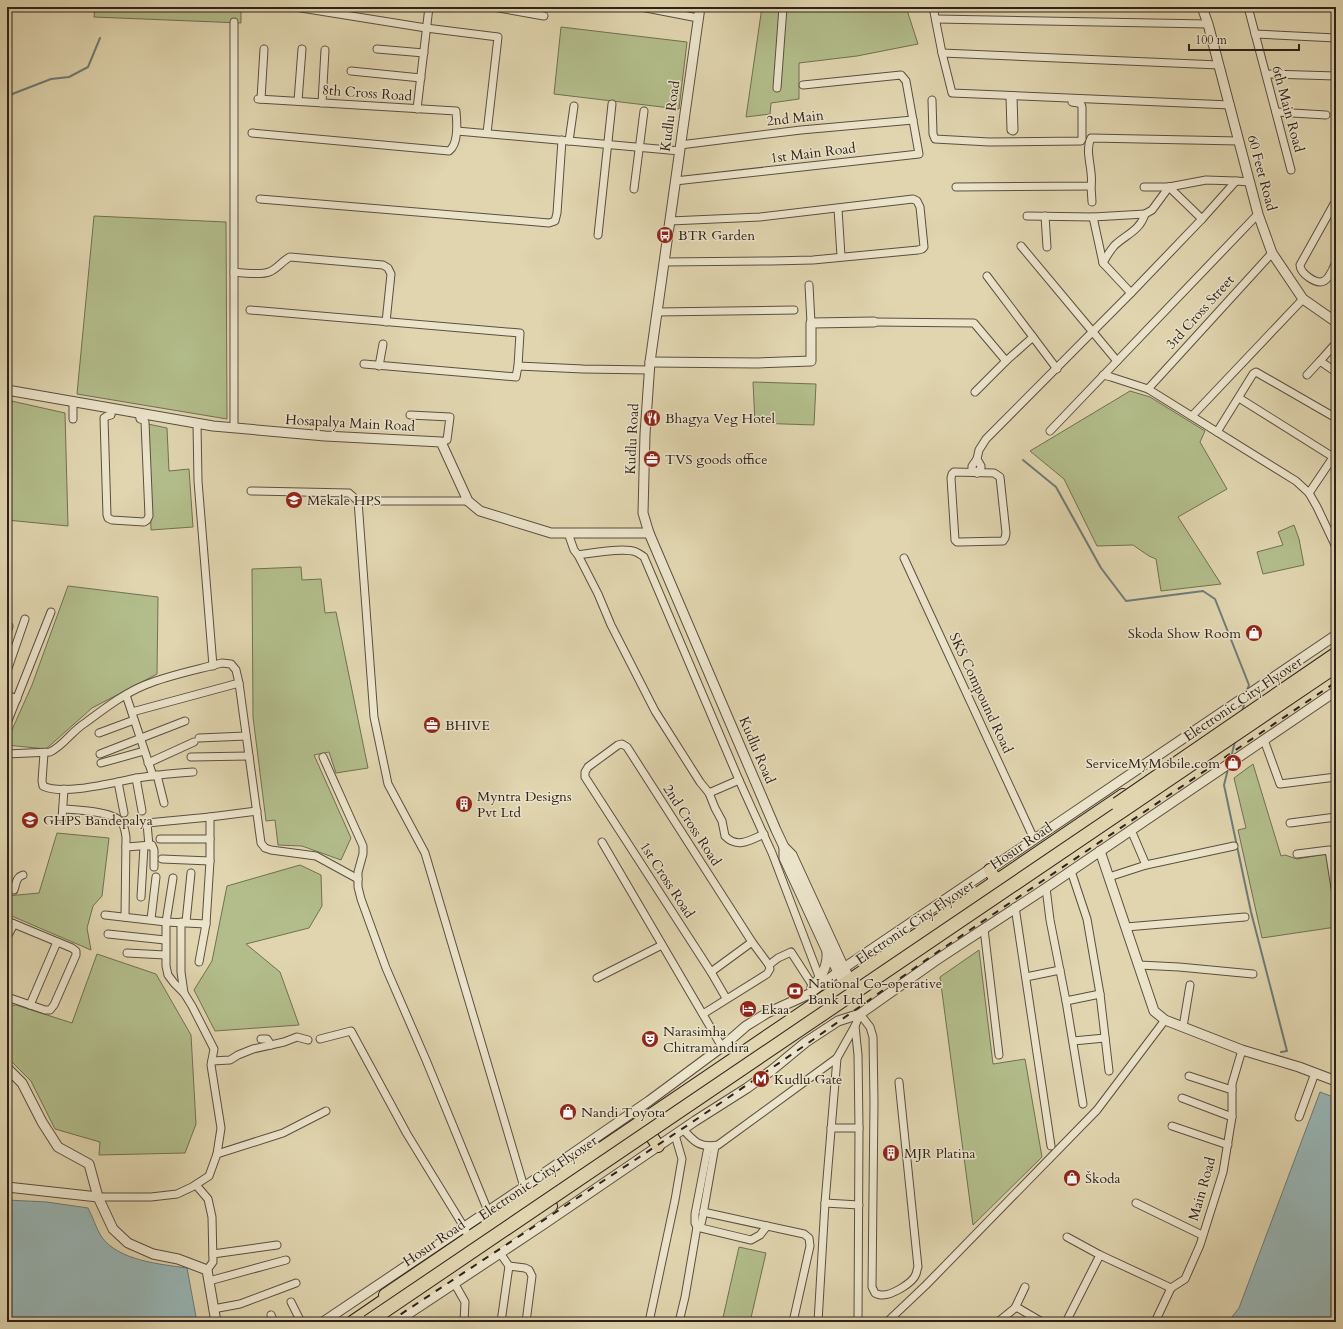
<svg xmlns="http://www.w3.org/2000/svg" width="1343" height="1329" font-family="Cardo,serif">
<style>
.green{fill:#b2bd8b;stroke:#707053}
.water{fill:#98b6b6;stroke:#6e7b78}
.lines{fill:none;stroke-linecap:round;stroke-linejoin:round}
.stream{stroke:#6e7b78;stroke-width:2}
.minor-casing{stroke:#5b4f40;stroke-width:9}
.tertiary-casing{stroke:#5b4f40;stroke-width:11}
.trunk-casing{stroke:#2f221b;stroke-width:14}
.motorway-casing{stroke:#2f221b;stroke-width:15}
.minor{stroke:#ebe4cb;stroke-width:7}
.tertiary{stroke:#ebe4cb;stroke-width:9}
.trunk{stroke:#e0d5af;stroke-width:12}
.motorway{stroke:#e0d5af;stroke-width:13}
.rail{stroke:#2f221b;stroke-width:2;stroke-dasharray:7 7;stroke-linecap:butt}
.motorway-bridge-casing{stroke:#2f221b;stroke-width:15;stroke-linecap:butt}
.motorway-bridge{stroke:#e0d5af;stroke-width:13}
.labels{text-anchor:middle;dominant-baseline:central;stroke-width:3;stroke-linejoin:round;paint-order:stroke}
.street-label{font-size:14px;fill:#2f221b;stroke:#ebe4cb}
.poi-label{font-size:14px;fill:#2f221b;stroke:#ebe4cb;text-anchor:start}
</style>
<rect width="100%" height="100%" fill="#e0d5af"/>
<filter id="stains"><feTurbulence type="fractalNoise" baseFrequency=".005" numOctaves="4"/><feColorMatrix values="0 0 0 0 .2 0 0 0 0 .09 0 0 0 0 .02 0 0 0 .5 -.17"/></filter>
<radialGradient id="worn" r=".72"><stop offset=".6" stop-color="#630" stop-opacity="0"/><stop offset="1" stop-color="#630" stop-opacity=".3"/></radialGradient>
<g class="green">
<path d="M95,7H241V23L94,17Z"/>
<path d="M762,7H850V8L906,7L918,44L857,56L799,63V99L771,103L770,114L746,117Z"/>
<path d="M561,27L687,42L679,109L554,94Z"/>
<path d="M94,216L226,222L227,419L77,394Z"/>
<path d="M753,382L816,384L814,425L755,423Z"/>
<path d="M1130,391L1150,397L1205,431L1200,442L1227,489L1178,517L1221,584L1161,591L1156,559L1149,556L1133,545L1097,546L1064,479L1030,451Z"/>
<path d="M7,400L65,413L68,526L7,520Z"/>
<path d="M148,424L167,428L169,471L189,469L193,527L151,530Z"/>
<path d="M1294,525L1299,539L1304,565L1263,574L1257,552L1283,545L1278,532Z"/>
<path d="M301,567L302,580L321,579L325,613L336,612L368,768L336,773L329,752L314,755L351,838L341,860L302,846L278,845L275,820L266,821L253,717L252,569Z"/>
<path d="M68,586L158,597L157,674L92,708L46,749L7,745V741L32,685Z"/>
<path d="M1253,764L1281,856L1285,855L1297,859L1326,854L1336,916V927L1262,938L1238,830L1246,828L1234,778Z"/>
<path d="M57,833L109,838L102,896L93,906L87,928L91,950L7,914V896L39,893Z"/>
<path d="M300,865L321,875L322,906L309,928L246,944L280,972L299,1025L215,1031L194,990L212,961L227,886Z"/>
<path d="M979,950L993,1064L1025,1059L1042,1157L973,1225L940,977Z"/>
<path d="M97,954L156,974L191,1035L196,1124L185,1153L99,1155L100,1142L55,1129L31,1081L7,1057V1006L16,1005L72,1023Z"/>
<path d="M739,1247L766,1253L750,1322H722Z"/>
</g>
<g class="water">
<path d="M1320,1092L1336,1098V1322H1228L1239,1308Z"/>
<path d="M7,1200L47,1202L88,1208C93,1217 96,1228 101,1236C118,1261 160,1264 187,1268L197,1322H7Z"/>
</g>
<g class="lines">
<g class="stream">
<path d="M7,96L51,79L69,77L88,67L100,38"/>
<path d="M1023,460L1056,487L1101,568L1126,601L1203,591L1215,599L1249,685L1247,690"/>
<path d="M1242,712L1245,701"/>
<path d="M1231,758L1235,741"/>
<path d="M1228,769L1224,785L1251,912L1287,1051L1281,1052"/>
</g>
<g class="minor-casing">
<g id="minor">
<path d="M295,7L426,28L498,37L487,133"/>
<path d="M493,7L544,16"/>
<path d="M641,7L698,18"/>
<path d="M933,7L942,53L952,93L1230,105"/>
<path d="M1248,7L1291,170"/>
<path d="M936,19L1208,24"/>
<path d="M1255,34L1336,38"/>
<path d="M377,49L424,53"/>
<path d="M942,53L1219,65"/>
<path d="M351,71L421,78"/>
<path d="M1266,74L1336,76"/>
<path d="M777,88L783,7"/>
<path d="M1010,96L1011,130L1013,131L1014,130L1013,96"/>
<path d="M261,99L264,49"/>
<path d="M932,100L933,134L935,139L989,142L1081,141L1082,139V107L1081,104L1078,103L1072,102"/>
<path d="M298,101L302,49"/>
<path d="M322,103L325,50"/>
<path d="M417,109L429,7"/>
<path d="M1276,112L1326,115"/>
<path d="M457,131L680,151"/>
<path d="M252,133L449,151C459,144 457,122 456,111L258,99"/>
<path d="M569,141L574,106"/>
<path d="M680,145L801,130L913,120"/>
<path d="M675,181L919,154L906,81L901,75L803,85"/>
<path d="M1091,186L1092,202"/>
<path d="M956,187L1091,186C1094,171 1084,152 1091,138L1239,141"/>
<path d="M1144,187H1169L1206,180L1236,181"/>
<path d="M1169,187L1202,219"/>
<path d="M634,189L644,111"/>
<path d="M260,199L549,223L555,221L557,213L562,140"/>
<path d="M1336,204H1334L1300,265C1300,273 1316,285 1324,281C1330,278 1333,268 1336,262"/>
<path d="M838,209L841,256"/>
<path d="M1027,216L1093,217L1145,214"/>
<path d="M1045,216L1047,247"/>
<path d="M1093,217L1103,263"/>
<path d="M598,235L612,104"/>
<path d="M1021,246L1092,331L1117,361"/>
<path d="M664,262L771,261L813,260L918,250L922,249L924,247L920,207L917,201L913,199L760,217L670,221"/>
<path d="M234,272C243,273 262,275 269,272C277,269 282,261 290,257L383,265L388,268L391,274L386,322"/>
<path d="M987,276L1033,337"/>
<path d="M809,285L811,323"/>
<path d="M1131,293L1103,263C1106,257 1110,251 1114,246C1125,235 1140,231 1145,214L1152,210L1169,187"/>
<path d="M250,310L520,333L518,366"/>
<path d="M657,312L794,310"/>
<path d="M874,322L974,323L1006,361L1033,337L1057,369"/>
<path d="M1336,343L1320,361L1336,372"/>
<path d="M364,364L516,377L518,366L583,369L650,370"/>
<path d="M379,366L383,344"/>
<path d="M1103,375L1111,377L1148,389L1296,481L1309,493L1317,507L1336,547"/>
<path d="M1307,375L1320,361"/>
<path d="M1148,389L1272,253"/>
<path d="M975,392L1006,361"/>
<path d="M1239,398L1333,457"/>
<path d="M112,408L111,415L107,416L104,418L107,515L108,518L112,520L144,522L147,520L149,516L145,422L144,420L140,419L139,413"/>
<path d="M410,415L450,417L447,440L441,442"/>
<path d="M1192,416L1303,299"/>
<path d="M73,419V401"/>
<path d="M197,424L198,481L213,666"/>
<path d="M234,428V22"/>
<path d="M1050,431L1258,214"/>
<path d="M1217,432L1253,374L1256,372L1336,418"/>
<path d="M954,472L994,473L1000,477L1006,533L1005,538L1003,541L960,542H957L955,540L951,478L952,474Z"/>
<path d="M977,473L972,469V466L977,459L979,450L986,439L1131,293L1202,219L1236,181L1250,182"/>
<path d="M977,473L981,468V466L977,459"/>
<path d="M251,491L349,493L358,501"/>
<path d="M1309,493L1336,453"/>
<path d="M468,501H358L374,717L388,784L425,853L524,1187"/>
<path d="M568,533L574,550L578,555L598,594L611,625L655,711L700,782L709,793L715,808L722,821L725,836C737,849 751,840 764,834"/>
<path d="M578,555C592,553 624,547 636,552C639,553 641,555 644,557L739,780L772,853L820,979"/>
<path d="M904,558L1034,839"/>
<path d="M7,632L9,626"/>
<path d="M7,671L25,619"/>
<path d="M7,695L17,699"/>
<path d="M126,695L153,776"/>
<path d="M132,712L239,683"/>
<path d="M7,723L51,612"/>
<path d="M99,733L134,720"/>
<path d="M199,738L246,736"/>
<path d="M1264,740L1280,784L1336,777"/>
<path d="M44,753L42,781L43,786C63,796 115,782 137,778C156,775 174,773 193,772"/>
<path d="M7,754L50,752C63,746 72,731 85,723C104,709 123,694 145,685C169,675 196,670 222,663L231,664L236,670L239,683L261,843L265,848L271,850L316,856L358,879"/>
<path d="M100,754L185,721"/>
<path d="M191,757L249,756"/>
<path d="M323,757L363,846V854L358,872V887L361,899L386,968L426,1060L488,1211"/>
<path d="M101,763L144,751"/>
<path d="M148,763L194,742"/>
<path d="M157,775L164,803"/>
<path d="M136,778L142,811"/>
<path d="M118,782L124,813"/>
<path d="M709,793L739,780"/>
<path d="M63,809C76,810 113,811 121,822C125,826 125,832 126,837L125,917"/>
<path d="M62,819L64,789"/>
<path d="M1290,823L1336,817"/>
<path d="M1131,830L1146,865L1234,846"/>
<path d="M160,839H210"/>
<path d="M602,842L722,1047"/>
<path d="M149,846L147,823L210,817"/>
<path d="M126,847L152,845L154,850V867"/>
<path d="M1297,854L1329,850L1336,894"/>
<path d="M162,859L210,861"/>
<path d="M1071,871L1087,919L1100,994L1109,1071"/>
<path d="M1109,877L1146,865"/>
<path d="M7,888L14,890C16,884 16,877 23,875"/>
<path d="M1046,888L1050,920L1066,1001L1083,1104"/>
<path d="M141,897L144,846"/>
<path d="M1015,907L1051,1146"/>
<path d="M105,915L166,922L206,924L210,861V817L257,811"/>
<path d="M151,919L156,877"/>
<path d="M7,921L72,948L76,951V955L54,1005L50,1010H45L7,997"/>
<path d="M181,922V972L184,993"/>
<path d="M186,922L191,873"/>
<path d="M1126,927L1245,917"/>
<path d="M984,929L999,1055"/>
<path d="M108,934L165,940"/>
<path d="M7,937L14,924"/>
<path d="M127,953L165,955"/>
<path d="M199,962L206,924"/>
<path d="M769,965L778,958L791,952L813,986"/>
<path d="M1139,965L1179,967L1253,974"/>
<path d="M711,972L752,942"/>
<path d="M1026,977L1060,970"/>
<path d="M597,978L662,945"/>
<path d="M726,998L711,972L585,777V772L588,767L618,745L622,744L627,747L752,942L769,965"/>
<path d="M1066,1001L1100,994"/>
<path d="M30,1005L57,942"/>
<path d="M703,1014L767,974L770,969L769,965"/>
<path d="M860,1014L870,1027L873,1037L874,1102L872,1287L875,1293C876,1294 880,1295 881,1295C891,1296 913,1283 916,1274C917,1271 917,1269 918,1267L899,1082"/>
<path d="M855,1026L858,1055L859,1128L858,1322"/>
<path d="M1183,1027L1190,985"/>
<path d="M261,1039H267L271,1045"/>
<path d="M320,1039L351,1031L407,1134L464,1227L469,1238"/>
<path d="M1073,1041L1105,1038"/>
<path d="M212,1061L230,1060L238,1055L253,1049L284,1042L297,1037L308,1040"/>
<path d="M1189,1076L1232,1090"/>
<path d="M1182,1098L1232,1117"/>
<path d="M1299,1117L1315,1073"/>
<path d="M1172,1126L1228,1145"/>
<path d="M831,1128H859"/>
<path d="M683,1129C694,1142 700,1148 718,1145L837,1058L855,1026L860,1014"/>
<path d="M217,1154L283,1133L326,1111"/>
<path d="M196,1185L208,1199L212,1217L213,1262L207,1270"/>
<path d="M98,1197H151L177,1194L192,1187L209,1176L217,1154L221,1128L211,1065L214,1049L192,1006L184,993L174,983L168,975L166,966V922L173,878"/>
<path d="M825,1203L859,1205"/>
<path d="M1136,1203L1202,1235"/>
<path d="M703,1212L804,1234L809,1238L810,1246L793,1322"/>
<path d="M697,1227L701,1224L702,1220L715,1146"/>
<path d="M697,1227L751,1240L760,1235L767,1226"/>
<path d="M1067,1237L1100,1255"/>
<path d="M500,1253L509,1266L501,1322"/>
<path d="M213,1254L277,1245"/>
<path d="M509,1266L525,1268L529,1270L532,1276L526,1322"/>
<path d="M452,1279L465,1302L464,1322"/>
<path d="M209,1281L286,1260"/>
<path d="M291,1302L301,1322"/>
<path d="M1015,1308H1018L1042,1322"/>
<path d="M213,1309L240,1304L296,1283"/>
<path d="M271,1315L274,1322"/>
<path d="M649,1322L675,1200L682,1159L675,1135"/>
<path d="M679,1322L685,1297L697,1227L695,1223V1214L708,1147"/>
<path d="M818,1322L825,1203L837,1058"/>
<path d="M887,1322L926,1285L1097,1110L1165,1020"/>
<path d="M998,1322L1015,1308L1025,1287"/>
<path d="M1066,1322L1100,1255L1171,1288"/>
<path d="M1155,1322L1171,1288L1185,1279L1200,1245L1223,1172L1232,1117V1084L1242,1050"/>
</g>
</g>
<g class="tertiary-casing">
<g id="tertiary">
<path d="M700,7L650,362L645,434L643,513L649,533L776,830L784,847L792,855L844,968L853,985"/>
<path d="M1202,7L1208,24L1258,214L1272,253L1303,299L1336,322"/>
<path d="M650,362L758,363L811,361V323L874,322"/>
<path d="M7,390L213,426L325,436L441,442L468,501L480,511L551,533H649"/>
<path d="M784,847V858L827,951L847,989"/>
<path d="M1100,851L1154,1011L1165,1020L1242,1050L1299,1067L1336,1081"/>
<path d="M812,987C822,977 828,966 827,952"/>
<path d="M7,1068L22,1083L42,1122L58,1147L89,1164L98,1197L113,1229L128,1243L153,1254L178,1259L207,1270L216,1322"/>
<path d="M7,1187L98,1197"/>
<path d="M323,1322L524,1187L649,1101L722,1047L746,1026L767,1013L809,994L838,972L1336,635"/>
<path d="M396,1322L544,1224L695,1121L747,1088L772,1070L806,1042L838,1021L860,1014L935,961L1046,888L1336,691"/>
</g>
</g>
<g class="trunk-casing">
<g id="trunk">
<path d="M990,870L996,881"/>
<path d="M652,1137L658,1146"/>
<path d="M385,1295L1123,795"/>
<path d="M380,1322L551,1206"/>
</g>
</g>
<g class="motorway-casing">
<path id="motorway" d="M353,1322L397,1292"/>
</g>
<use href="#minor" class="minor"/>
<use href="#tertiary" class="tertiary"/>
<use href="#trunk" class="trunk"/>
<use href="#motorway" class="motorway"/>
<path class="rail" d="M389,1322L688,1125L804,1046L936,953L1336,682"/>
<g class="motorway-bridge-casing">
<g id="motorway-bridge">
<path d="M1117,804L1336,654"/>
<path d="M368,1322L1336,666"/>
</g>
</g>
<use href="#motorway-bridge" class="motorway-bridge"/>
</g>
<defs>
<g id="bus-disc" transform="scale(0.9)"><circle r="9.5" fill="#8f2418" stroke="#ebe4cb"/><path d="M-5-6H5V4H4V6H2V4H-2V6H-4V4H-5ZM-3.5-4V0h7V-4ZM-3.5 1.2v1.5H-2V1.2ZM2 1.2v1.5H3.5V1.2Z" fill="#fff"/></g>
<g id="restaurant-disc" transform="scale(0.9)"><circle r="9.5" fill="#8f2418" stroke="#ebe4cb"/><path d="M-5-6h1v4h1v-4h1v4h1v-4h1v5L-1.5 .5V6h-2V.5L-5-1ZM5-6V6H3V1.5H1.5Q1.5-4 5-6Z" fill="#fff"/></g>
<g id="office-disc" transform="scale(0.9)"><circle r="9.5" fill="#8f2418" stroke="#ebe4cb"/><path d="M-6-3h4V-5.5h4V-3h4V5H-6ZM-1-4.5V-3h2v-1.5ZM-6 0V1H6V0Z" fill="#fff"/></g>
<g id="school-disc" transform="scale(0.9)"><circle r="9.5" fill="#8f2418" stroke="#ebe4cb"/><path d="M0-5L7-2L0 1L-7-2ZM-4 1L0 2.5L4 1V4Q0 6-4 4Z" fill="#fff"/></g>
<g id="shop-disc" transform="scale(0.9)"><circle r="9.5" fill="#8f2418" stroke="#ebe4cb"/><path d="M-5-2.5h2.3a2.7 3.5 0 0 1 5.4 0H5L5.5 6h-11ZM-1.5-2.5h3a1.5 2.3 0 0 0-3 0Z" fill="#fff"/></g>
<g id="building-disc" transform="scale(0.9)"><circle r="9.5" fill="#8f2418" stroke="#ebe4cb"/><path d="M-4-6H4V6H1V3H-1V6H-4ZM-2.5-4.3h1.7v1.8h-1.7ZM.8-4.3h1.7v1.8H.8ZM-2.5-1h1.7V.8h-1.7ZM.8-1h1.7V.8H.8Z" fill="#fff"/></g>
<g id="bank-disc" transform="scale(0.9)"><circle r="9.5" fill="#8f2418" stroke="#ebe4cb"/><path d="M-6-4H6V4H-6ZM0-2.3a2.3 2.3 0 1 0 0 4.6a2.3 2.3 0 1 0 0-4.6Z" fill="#fff"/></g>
<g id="hotel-disc" transform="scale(0.9)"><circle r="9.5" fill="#8f2418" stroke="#ebe4cb"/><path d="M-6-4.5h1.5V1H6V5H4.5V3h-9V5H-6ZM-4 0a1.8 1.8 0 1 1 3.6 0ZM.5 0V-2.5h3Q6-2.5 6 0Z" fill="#fff"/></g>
<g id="theatre-disc" transform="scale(0.9)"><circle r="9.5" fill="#8f2418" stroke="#ebe4cb"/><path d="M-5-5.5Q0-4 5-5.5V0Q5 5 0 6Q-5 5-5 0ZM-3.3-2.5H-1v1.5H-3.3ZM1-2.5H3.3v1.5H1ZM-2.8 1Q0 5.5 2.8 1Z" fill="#fff"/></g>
<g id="metro-disc" transform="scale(0.9)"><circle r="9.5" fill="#8f2418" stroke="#ebe4cb"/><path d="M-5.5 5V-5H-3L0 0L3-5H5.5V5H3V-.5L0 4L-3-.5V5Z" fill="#fff"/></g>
</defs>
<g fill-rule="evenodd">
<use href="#bus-disc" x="665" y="235"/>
<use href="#restaurant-disc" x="652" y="418"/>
<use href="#office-disc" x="652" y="459"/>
<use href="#school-disc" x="294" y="500"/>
<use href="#shop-disc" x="1254" y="633"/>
<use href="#office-disc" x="432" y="725"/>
<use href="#shop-disc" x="1233" y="763"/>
<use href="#building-disc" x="464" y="804"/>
<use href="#school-disc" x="30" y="820"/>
<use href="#bank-disc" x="795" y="991"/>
<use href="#hotel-disc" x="748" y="1009"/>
<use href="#theatre-disc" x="650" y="1039"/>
<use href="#metro-disc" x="761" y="1079"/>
<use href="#shop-disc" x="568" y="1112"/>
<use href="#building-disc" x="891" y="1153"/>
<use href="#shop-disc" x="1072" y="1178"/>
</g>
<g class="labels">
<g class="street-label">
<text transform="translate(367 93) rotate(4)">8th Cross Road</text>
<text transform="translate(1288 109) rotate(75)">6th Main Road</text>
<text transform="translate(670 116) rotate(-82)">Kudlu Road</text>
<text transform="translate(795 118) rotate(-6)">2nd Main</text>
<text transform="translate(813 153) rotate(-7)">1st Main Road</text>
<text transform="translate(1262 173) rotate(75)">60 Feet Road</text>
<text transform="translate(1200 312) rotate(-48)">3rd Cross Street</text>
<text transform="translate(350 423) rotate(3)">Hosapalya Main Road</text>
<text transform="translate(632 439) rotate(-87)">Kudlu Road</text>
<text transform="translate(981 693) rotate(65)">SKS Compound Road</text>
<text transform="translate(1243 699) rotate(-34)">Electronic City Flyover</text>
<text transform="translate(757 750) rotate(67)">Kudlu Road</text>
<text transform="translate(692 825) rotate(57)">2nd Cross Road</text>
<text transform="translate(1021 846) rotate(-34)">Hosur Road</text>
<text transform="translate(667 880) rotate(57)">1st Cross Road</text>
<text transform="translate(915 922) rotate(-34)">Electronic City Flyover</text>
<text transform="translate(538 1178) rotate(-34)">Electronic City Flyover</text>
<text transform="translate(1202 1189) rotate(-74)">Main Road</text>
<text transform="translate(434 1243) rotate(-34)">Hosur Road</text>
</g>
<g class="poi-label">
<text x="678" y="235">BTR Garden</text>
<text x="665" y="418">Bhagya Veg Hotel</text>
<text x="665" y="459">TVS goods office</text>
<text x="307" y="500">Mekale HPS</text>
<text x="1241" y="633" text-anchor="end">Skoda Show Room</text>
<text x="445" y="725">BHIVE</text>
<text x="1220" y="763" text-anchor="end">ServiceMyMobile.com</text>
<text x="477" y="796">Myntra Designs<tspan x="477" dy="16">Pvt Ltd</tspan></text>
<text x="43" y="820">GHPS Bandepalya</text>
<text x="808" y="983">National Co-operative<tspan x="808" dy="16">Bank Ltd.</tspan></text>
<text x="761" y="1009">Ekaa</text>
<text x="663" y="1031">Narasimha<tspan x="663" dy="16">Chitramandira</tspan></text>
<text x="774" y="1079">Kudlu Gate</text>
<text x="581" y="1112">Nandi Toyota</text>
<text x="904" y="1153">MJR Platina</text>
<text x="1085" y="1178">Škoda</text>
</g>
</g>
<rect width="1343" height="1329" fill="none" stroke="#e0d5af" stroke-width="24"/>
<rect x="8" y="8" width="1327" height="1313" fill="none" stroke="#2f221b" stroke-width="2"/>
<rect x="12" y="12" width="1319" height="1305" fill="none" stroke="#2f221b"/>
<path d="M1189 44v6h110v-6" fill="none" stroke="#2f221b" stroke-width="2"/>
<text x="1195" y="44" font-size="12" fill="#2f221b" stroke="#ebe4cb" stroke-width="3" paint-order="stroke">100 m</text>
<rect width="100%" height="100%" filter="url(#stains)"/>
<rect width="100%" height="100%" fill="url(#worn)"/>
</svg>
